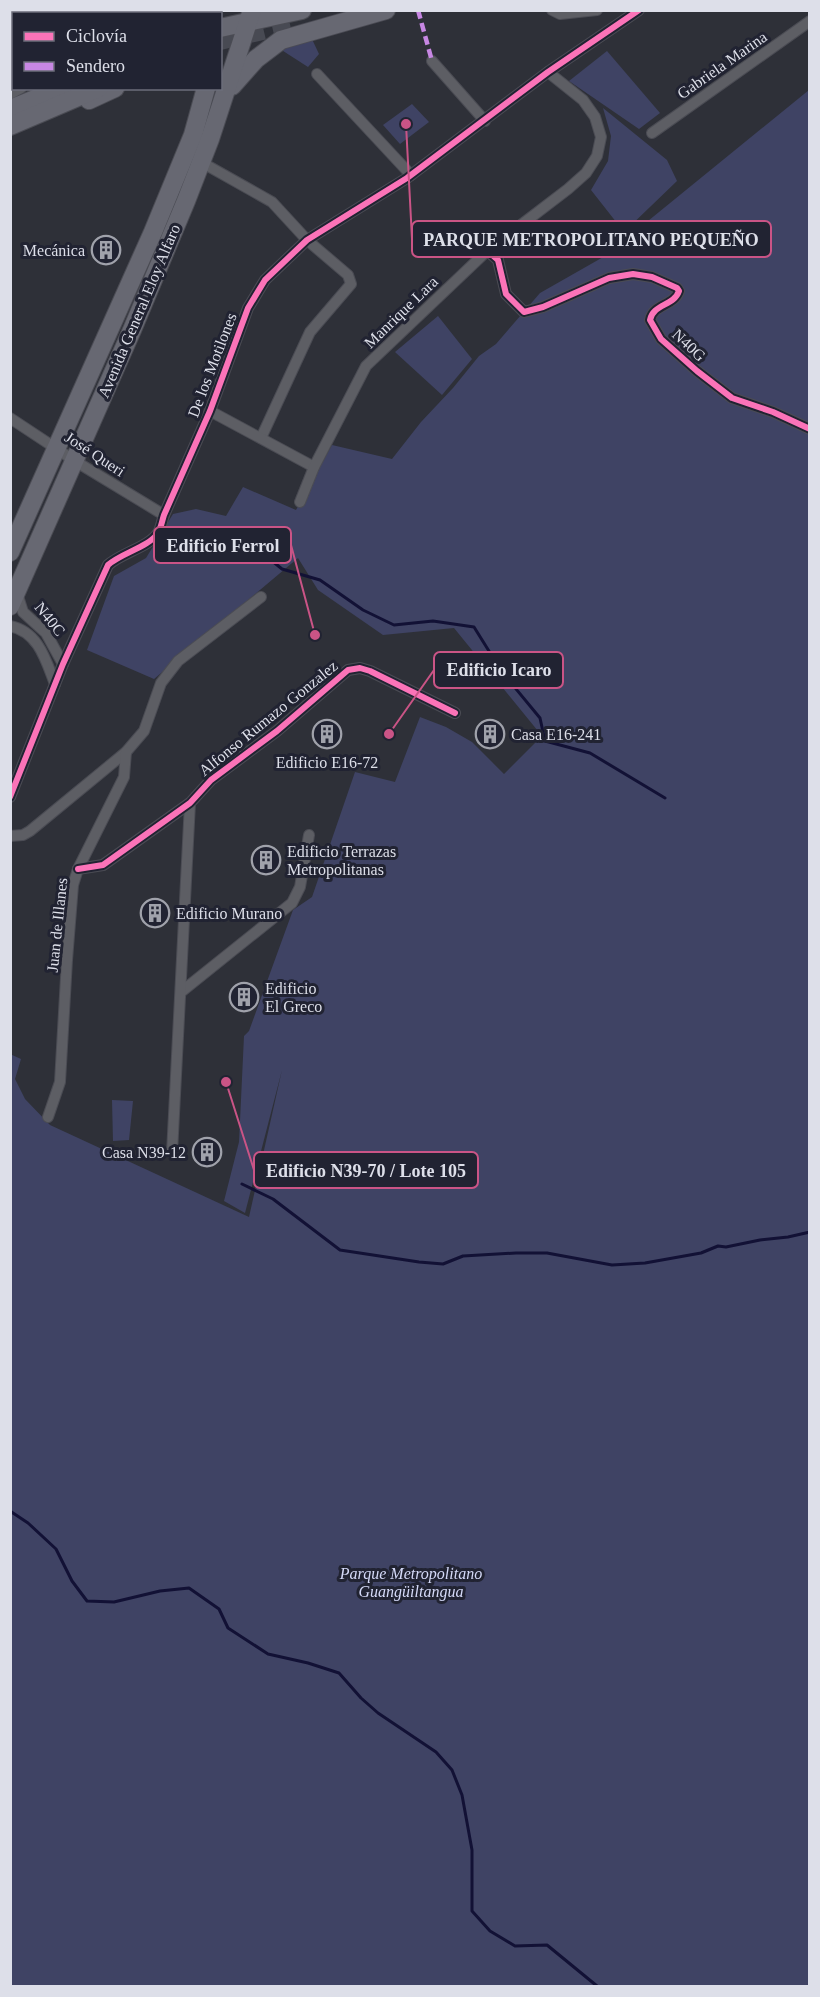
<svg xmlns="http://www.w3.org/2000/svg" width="820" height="1997" font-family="'Times New Roman',serif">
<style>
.green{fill:#3f4364}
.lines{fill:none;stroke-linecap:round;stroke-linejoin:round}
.stream{stroke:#121135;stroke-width:3}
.primary-tunnel{stroke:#484a53;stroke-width:18;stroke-dasharray:18 9;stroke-linecap:butt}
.minor-casing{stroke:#4b4c54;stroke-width:12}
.primary-casing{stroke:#4b4c54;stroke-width:20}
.minor{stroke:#5d5e64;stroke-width:10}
.primary{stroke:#676872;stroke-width:18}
.quiet{stroke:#c787e3;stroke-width:4.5;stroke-dasharray:9 4.5;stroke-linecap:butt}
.cycleway-casing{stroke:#212332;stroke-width:10}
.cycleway{stroke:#fb73b8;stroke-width:6}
.labels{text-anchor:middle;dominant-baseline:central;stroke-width:6;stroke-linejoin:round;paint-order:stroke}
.street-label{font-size:16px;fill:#dddfe9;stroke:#212332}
.poi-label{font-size:16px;fill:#dddfe9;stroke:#212332;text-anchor:start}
.park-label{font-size:16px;font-style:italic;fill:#d5daf8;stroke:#212332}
.leader{fill:none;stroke:#ca5486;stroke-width:2}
.callout-dot{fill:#ca5486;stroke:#212332;stroke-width:2}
.callout{fill:#212332;stroke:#ca5486;stroke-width:2}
.callout-label{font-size:18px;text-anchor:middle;font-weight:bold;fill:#dddfe9}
</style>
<rect width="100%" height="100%" fill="#2e3038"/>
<g class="green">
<path d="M311,37L319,54L308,67L280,49Z"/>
<path d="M607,51L660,113L639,129L569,81Z"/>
<path d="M809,90V1986H11L10,1054L21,1059L15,1079L25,1099L50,1125L249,1217L282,1070L245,1213L224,1201L239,1142L244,1036L249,1031L293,910L312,897L355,772L395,782L420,717L446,727L472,742L504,774L542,736L454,628L383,635L318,590L298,558L154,679L87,650L114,576L146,558L173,514L196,509L226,516L243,487L296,510L332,445L392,459L421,422L453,388L479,356L496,344L540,293L605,256Z"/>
<path d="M412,104L429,122L400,144L383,125Z"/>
<path d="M603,108L667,160L677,181L624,232L591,190L608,161L611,136Z"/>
<path d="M438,316L472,359L442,395L395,352Z"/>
<path d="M112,1100L133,1101L129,1140L113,1141Z"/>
</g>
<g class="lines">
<g class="stream">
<path d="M198,540L206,543L239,544L255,547L282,569L320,580L363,610L394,625L433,621L474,627L502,672L540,718L545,741L590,753L665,798"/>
<path d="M242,1184L273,1199L340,1250L419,1262L443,1264L463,1256L516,1253H547L612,1265L645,1263L701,1253L718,1246L726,1247L760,1240L788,1237L810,1232"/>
<path d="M10,1511L28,1523L56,1549L72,1581L87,1601L114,1602L160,1591L189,1588L219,1609L228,1628L268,1654L308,1663L339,1673L361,1698L378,1713L436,1752L452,1770L462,1795L472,1850V1911L490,1931L515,1946L547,1945L597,1986"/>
</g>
<path class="primary-tunnel" d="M220,41L292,24"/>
<g class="minor-casing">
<g id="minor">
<path d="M50,10V14"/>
<path d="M552,10L560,14L597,10"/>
<path d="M128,14V10"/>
<path d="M432,61L485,121"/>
<path d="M317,74L411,175"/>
<path d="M10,94L21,88"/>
<path d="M652,133L810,21"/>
<path d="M201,162L272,202L307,240L348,275L351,284L310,332L261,438"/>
<path d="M472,237L498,260L506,294L524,312L543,307L609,278L633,274L652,277L677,288L679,291C674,306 653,304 650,320L661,339L697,371L732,398L773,412L810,429"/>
<path d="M210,411L314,467"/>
<path d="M10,418L75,461L164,515"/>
<path d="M300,502L314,467L366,366L487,251L568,189L586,173L597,156L601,137L595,117L583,100L548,72"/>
<path d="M17,593L23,612L46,633L63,664"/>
<path d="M10,626C39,632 46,661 55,684"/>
<path d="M10,797L63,664L108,565C121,553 149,547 158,533C161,528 162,521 164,515L210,411L248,308L265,280L307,240L407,178L548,72L639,10"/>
<path d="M10,836L23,835L30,831L126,752L144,731L161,683L178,661L261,597"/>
<path d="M78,869L103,865L190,803L211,780L277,731L348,670L360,668L370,671L455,713"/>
<path d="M181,992L292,903L300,887L309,835"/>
<path d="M48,1117L60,1082L67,960L73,885L78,869L124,777L126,752"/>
<path d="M172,1153L190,803"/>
</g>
</g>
<g class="primary-casing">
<g id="primary">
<path d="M220,28L302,10"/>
<path d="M232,86L256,59L281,40L386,10"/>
<path d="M89,100L115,88"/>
<path d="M10,109L62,88"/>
<path d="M10,126L99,88"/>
<path d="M10,552L153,232L193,135L206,88"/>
<path d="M10,606L132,330L186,201L210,139L252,10"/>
</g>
</g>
<use href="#minor" class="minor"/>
<use href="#primary" class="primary"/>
<path class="quiet" d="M418,10L432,61"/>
<g class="cycleway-casing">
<g id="cycleway">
<path d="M472,237L498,260L506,294L524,312L543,307L609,278L633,274L652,277L677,288L679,291C674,306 653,304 650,320L661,339L697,371L732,398L773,412L810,429"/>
<path d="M10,797L63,664L108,565C121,553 149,547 158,533C161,528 162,521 164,515L210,411L248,308L265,280L307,240L407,178L548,72L639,10"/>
<path d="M78,869L103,865L190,803L211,780L277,731L348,670L360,668L370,671L455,713"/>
</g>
</g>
<use href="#cycleway" class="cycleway"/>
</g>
<defs>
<g id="building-ring" transform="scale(1.5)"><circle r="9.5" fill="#212332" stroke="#a0a2ab" stroke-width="1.5"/><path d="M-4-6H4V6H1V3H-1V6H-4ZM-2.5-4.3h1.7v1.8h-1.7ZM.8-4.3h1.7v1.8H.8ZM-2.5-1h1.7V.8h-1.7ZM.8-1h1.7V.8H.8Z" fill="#a0a2ab"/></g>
</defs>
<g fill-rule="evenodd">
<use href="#building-ring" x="106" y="250"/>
<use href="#building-ring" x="327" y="734"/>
<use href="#building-ring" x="490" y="734"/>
<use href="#building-ring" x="266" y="860"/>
<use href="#building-ring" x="155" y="913"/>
<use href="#building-ring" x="244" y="997"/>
<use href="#building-ring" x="207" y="1152"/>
</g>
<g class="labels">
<g class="street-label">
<text transform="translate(722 65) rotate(-35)">Gabriela Marina</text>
<text transform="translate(139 311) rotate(-67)">Avenida General Eloy Alfaro</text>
<text transform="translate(401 312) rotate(-44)">Manrique Lara</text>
<text transform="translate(689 345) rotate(43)">N40G</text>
<text transform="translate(212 365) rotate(-69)">De los Motilones</text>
<text transform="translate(95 454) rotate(33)">José Queri</text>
<text transform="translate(50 619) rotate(51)">N40C</text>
<text transform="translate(268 718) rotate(-39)">Alfonso Rumazo Gonzalez</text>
<text transform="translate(57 925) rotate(-84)">Juan de Illanes</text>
</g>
<g class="poi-label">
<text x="85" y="250" text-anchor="end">Mecánica</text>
<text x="511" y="734">Casa E16-241</text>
<text x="327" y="762" text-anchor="middle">Edificio E16-72</text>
<text x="287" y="851">Edificio Terrazas<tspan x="287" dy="18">Metropolitanas</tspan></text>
<text x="176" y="913">Edificio Murano</text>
<text x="265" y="988">Edificio<tspan x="265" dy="18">El Greco</tspan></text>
<text x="186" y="1152" text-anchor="end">Casa N39-12</text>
</g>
<g class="park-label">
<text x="411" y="1573">Parque Metropolitano<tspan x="411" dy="18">Guangüiltangua</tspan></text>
</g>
</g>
<path class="leader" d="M406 124L412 239M315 635L291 545M389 734L434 670M226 1082L254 1170"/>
<g class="callout-dot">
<circle cx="406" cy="124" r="6"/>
<circle cx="315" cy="635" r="6"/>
<circle cx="389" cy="734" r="6"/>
<circle cx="226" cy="1082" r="6"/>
</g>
<g class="callout">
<rect x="412" y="221" width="359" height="36" rx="6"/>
<rect x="154" y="527" width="137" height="36" rx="6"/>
<rect x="434" y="652" width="129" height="36" rx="6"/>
<rect x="254" y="1152" width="224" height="36" rx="6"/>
</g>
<g class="callout-label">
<text x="591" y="246">PARQUE METROPOLITANO PEQUEÑO</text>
<text x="223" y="552">Edificio Ferrol</text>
<text x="499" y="676">Edificio Icaro</text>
<text x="366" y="1177">Edificio N39-70 / Lote 105</text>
</g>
<rect width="820" height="1997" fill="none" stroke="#dddfe9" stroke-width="24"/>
<rect x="12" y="12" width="210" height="78" fill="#212332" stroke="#6c6e7b" stroke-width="1.5"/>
<rect x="24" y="32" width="30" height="9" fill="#fb73b8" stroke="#6c6e7b" stroke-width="1.5"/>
<text x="66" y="42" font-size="18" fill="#dddfe9">Ciclovía</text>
<rect x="24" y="62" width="30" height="9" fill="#c787e3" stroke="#6c6e7b" stroke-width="1.5"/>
<text x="66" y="72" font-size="18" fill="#dddfe9">Sendero</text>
</svg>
